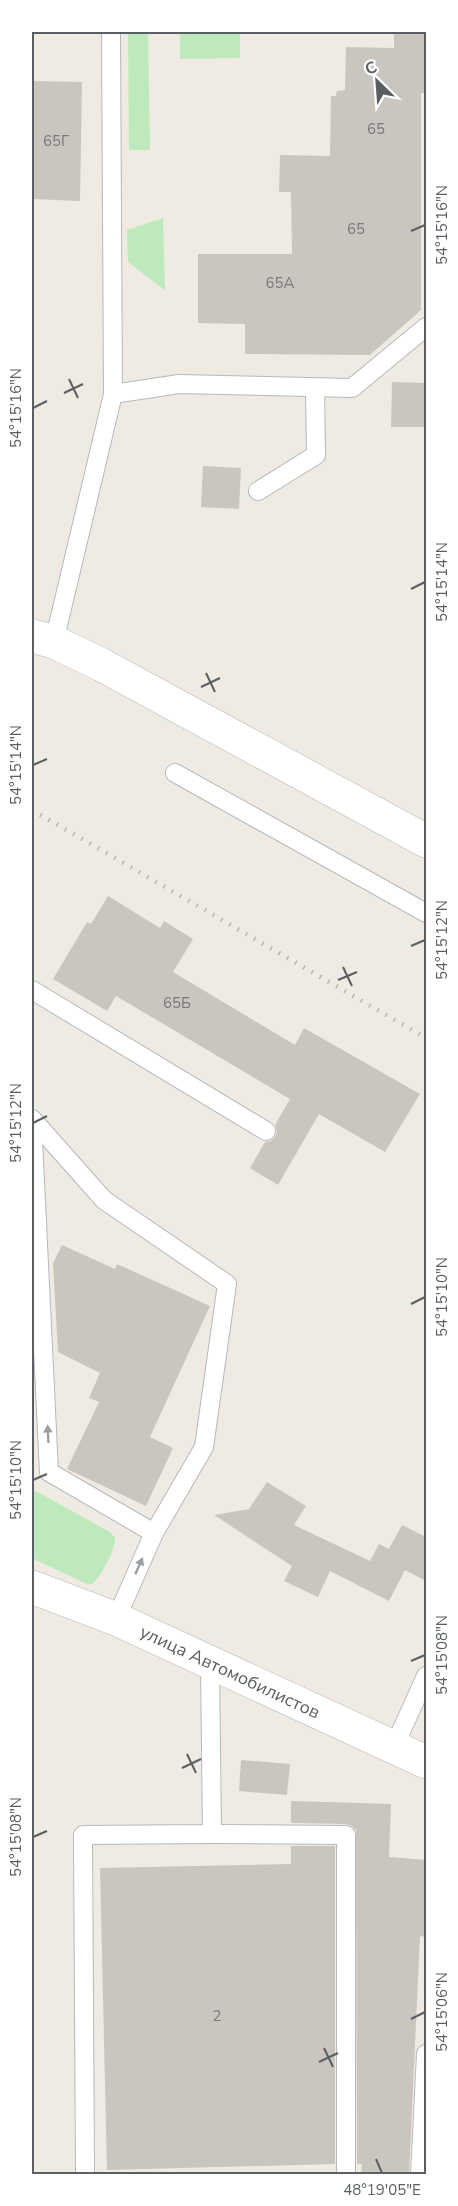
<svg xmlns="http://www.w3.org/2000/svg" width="458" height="2206" font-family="'Nunito Sans',sans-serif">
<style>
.green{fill:#bee9bc}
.building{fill:#cac6bf}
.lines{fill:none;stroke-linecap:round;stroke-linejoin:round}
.lane-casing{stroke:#b5b9be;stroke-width:20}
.street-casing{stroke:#b5b9be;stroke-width:34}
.secondary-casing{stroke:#b6bac0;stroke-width:34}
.lane{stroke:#fff;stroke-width:18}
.street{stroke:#fff;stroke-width:33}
.secondary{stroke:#fff;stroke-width:33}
.rail{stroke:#b4b5b5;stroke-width:4.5;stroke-dasharray:1.5 8;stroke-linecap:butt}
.oneway{fill:#9c9fa2}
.ticks{fill:none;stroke:#5a5f64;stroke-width:2}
.labels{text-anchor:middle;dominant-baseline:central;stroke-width:5;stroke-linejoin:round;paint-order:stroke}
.number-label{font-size:15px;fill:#76797b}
.street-label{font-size:18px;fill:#5a5f64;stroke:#fff}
.neatline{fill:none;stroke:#5a5f64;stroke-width:2}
.ticks-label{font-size:15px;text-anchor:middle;fill:#5a5f64}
</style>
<rect width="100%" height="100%" fill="#efebe2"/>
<g class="green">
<path d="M128,32H148L150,150H129Z"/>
<path d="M180,32H240V58L180,59Z"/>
<path d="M163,218L165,290L128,262L127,230Z"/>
<path d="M32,1481V1489L110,1532L115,1538C116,1549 101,1577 92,1584H87L32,1558Z"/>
</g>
<g class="building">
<path d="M394,32H426V93H421V310L370,355L245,354V324L198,323V254H292L291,192H279L280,155L330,156L331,96H336L337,91L345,90L346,47L394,48Z"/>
<path d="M32,81L82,82L80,201L32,199Z"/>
<path d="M392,382L426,383V427H391Z"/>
<path d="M203,466L241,468L239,509L201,507Z"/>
<path d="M108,896L160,928L164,921L193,939L173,972L295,1045L304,1028L420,1094L385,1152L319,1114L278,1185L250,1168L265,1142L271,1141L276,1136L277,1131L275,1125L290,1099L116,996L107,1011L53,979L87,922L91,924Z"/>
<path d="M62,1245L115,1269L117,1264L210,1306L150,1437L173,1448L146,1506L67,1469L99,1402L89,1398L100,1373L58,1352L53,1263Z"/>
<path d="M267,1482L306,1506L294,1525L370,1561L379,1544L389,1549L402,1525L426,1537V1581L405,1570L389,1601L330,1571L318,1597L284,1581L292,1566L214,1515L249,1509Z"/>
<path d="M241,1760L290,1764L287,1795L239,1791Z"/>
<path d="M291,1801L391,1804L389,1857L426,1860V1937L420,1936L409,2175H361L362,2164H357L356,1830L352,1826L346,1824L291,1823Z"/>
<path d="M291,1846H335V2164L107,2170L100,1868L291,1864Z"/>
</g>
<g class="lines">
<g class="lane-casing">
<g id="lane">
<path d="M111,32L113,394"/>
<path d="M258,491L316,455L315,388"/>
<path d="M54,642L113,394L179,384L352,388L426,327"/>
<path d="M175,773L426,913"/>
<path d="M32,990L266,1131"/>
<path d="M32,1119L49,1472L154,1533L116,1619"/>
<path d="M33,1120L104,1200L227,1284L204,1447L154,1533"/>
<path d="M394,1747L426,1676"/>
<path d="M212,1834L346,1835V2174"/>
<path d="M85,2174L83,1835L212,1834L210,1662"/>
<path d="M420,2174L426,2054"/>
</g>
</g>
<g class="street-casing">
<path id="street" d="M32,636L54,642L102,665L426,841"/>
</g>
<g class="secondary-casing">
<path id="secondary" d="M32,1587L116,1619L426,1762"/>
</g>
<use href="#lane" class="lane"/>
<use href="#street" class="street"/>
<use href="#secondary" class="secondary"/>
<path class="rail" d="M32,810L426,1038"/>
</g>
<defs><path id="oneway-solid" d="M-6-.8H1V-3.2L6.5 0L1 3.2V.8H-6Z" transform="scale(1.5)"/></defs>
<g class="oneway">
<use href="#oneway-solid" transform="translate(48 1434) rotate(-93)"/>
<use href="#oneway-solid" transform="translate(139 1566) rotate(-66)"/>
</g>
<path class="ticks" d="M411,231L425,225M69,379L78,398M64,393L83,384M33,408L47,401M411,589L425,582M206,673L215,692M201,687L220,678M33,765L47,759M411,946L425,940M343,967L352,986M338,980L357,972M33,1123L47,1116M411,1304L425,1297M33,1480L47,1474M411,1661L425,1655M187,1754L196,1773M182,1768L201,1759M33,1837L47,1831M411,2019L425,2012M324,2048L333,2067M319,2062L338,2053M376,2159L382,2173"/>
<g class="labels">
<g class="number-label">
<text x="376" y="129">65</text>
<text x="56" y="141">65Г</text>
<text x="356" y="229">65</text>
<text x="280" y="283">65А</text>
<text x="177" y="1003">65Б</text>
<text x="217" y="2016">2</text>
</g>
<g class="street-label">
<text transform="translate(230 1672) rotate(25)">улица Автомобилистов</text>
</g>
</g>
<rect width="458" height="2206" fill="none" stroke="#ffffff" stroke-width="66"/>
<g transform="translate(377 81) rotate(335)" stroke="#ffffff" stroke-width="4.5" paint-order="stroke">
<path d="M0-4.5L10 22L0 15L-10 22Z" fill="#5a5f64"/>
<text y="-9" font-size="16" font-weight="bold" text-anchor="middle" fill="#5a5f64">С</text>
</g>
<rect x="33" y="33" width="392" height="2140" class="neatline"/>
<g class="ticks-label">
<text transform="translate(442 225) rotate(-90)" y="5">54°15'16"N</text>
<text transform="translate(16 408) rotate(-90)" y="5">54°15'16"N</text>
<text transform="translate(442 582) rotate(-90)" y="5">54°15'14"N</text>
<text transform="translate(16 765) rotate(-90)" y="5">54°15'14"N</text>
<text transform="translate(442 940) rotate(-90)" y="5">54°15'12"N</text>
<text transform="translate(16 1123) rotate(-90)" y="5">54°15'12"N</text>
<text transform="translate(442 1297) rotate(-90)" y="5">54°15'10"N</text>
<text transform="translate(16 1480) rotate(-90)" y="5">54°15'10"N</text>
<text transform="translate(442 1655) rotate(-90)" y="5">54°15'08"N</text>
<text transform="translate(16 1837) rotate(-90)" y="5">54°15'08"N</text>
<text transform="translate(442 2012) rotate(-90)" y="5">54°15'06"N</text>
<text x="382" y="2195">48°19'05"E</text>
</g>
</svg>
